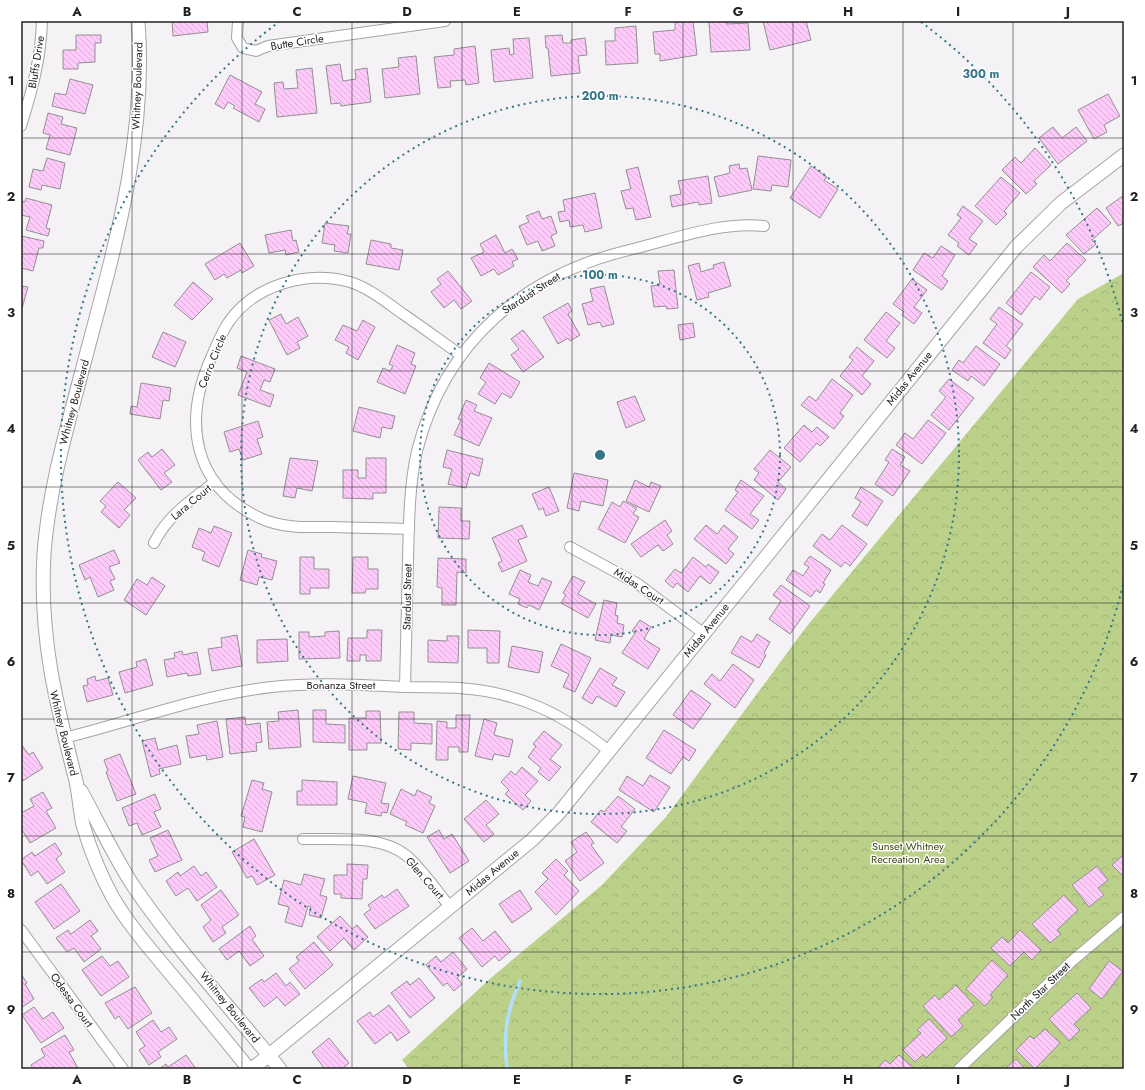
<svg xmlns="http://www.w3.org/2000/svg" width="1145" height="1090" font-family="Jost,sans-serif">
<style>
.park{fill:url(#park-crowns)}
.lines{fill:none;stroke-linecap:round;stroke-linejoin:round}
.stream{stroke:#b2defd;stroke-width:3.5}
.building{fill:url(#building-back-hatch);stroke:#928f92}
.minor-casing{stroke:#a6a3a5;stroke-width:12}
.tertiary-casing{stroke:#a6a3a5;stroke-width:15}
.minor{stroke:#fff;stroke-width:10}
.tertiary{stroke:#fff;stroke-width:13}
.grid{fill:none;stroke:#232223;stroke-width:1;stroke-opacity:0.55}
.ring{fill:none;stroke:#357689;stroke-width:2;stroke-dasharray:2 4}
.labels{text-anchor:middle;dominant-baseline:central;stroke-width:3;stroke-linejoin:round;paint-order:stroke}
.street-label{font-size:11px;fill:#232223;stroke:#fff}
.park-label{font-size:11px;fill:#36440b;stroke:#fff}
.centre{fill:#357689;stroke:#fff;stroke-width:2}
.ring-label{font-size:12px;text-anchor:middle;font-weight:bold;fill:#357689;stroke:#fff;stroke-width:3;stroke-linejoin:round;paint-order:stroke}
.neatline{fill:none;stroke:#232223;stroke-width:1.5}
.grid-label{font-size:13px;text-anchor:middle;font-weight:bold;fill:#232223}
</style>
<defs>
<pattern id="park-crowns" width="20" height="18" patternUnits="userSpaceOnUse"><rect width="20" height="18" fill="#bbd189"/><path d="M2 6a3 3 0 1 1 6 0M12 15a3 3 0 1 1 6 0" fill="none" stroke="#a0b376"/></pattern>
<pattern id="building-back-hatch" width="6" height="6" patternUnits="userSpaceOnUse"><rect width="6" height="6" fill="#fecbfa"/><path d="M-1 5l2 2M0 0l6 6M5-1l2 2" fill="none" stroke="#d9aed6"/></pattern>
</defs>
<rect width="100%" height="100%" fill="#f5f2f5"/>
<path class="park" d="M1124,273V1069H409L402,1060L492,977L602,885L666,817L807,626L1078,299Z"/>
<g class="lines">
<path class="stream" d="M507,1069C503,1035 506,1013 520,981"/>
</g>
<g class="building">
<path d="M172,21H207L208,32L173,36Z"/>
<path d="M693,21L697,55L660,61V54H655L653,32L675,30V22Z"/>
<path d="M709,21H727V24L748,23L750,50L711,52Z"/>
<path d="M763,21H806L811,40L770,50Z"/>
<path d="M636,26L638,63L606,65L605,41H615V28Z"/>
<path d="M76,35H101V43H95V62L78,63V69H63V50H76Z"/>
<path d="M562,35L563,43H571V40L585,38L587,55L578,56L580,73L551,76L548,48H546L545,36Z"/>
<path d="M529,38L533,78L494,82L491,50L509,48L510,55L514,54L513,39Z"/>
<path d="M475,46L479,83L466,85L465,80L450,81L451,87L438,88L434,57L454,55V49Z"/>
<path d="M416,56L420,94L385,98L382,69L399,67L398,58Z"/>
<path d="M340,64L343,81L356,79L355,70L367,68L371,102L341,106L340,103L331,104L326,66Z"/>
<path d="M312,68L317,113L277,117L274,83L283,82L284,89L298,88L296,70Z"/>
<path d="M230,75L262,92L255,104L265,109L259,122L233,108L235,106L228,102L224,109L215,104Z"/>
<path d="M70,79L93,85L85,114L52,106L55,93L66,95Z"/>
<path d="M1108,94L1120,116L1104,125L1107,132L1094,139L1078,110Z"/>
<path d="M48,113L63,117L61,124L77,128L70,155L46,149L50,135L43,133Z"/>
<path d="M1053,127L1062,138L1076,127L1087,141L1058,164L1039,138Z"/>
<path d="M1035,148L1051,165L1034,181L1037,184L1026,194L1002,170L1015,157L1021,163Z"/>
<path d="M758,156L791,160L788,187L772,185L771,191L753,189Z"/>
<path d="M47,158L65,163L60,189L42,185L41,190L29,187L33,169L43,171Z"/>
<path d="M739,164L740,169L747,168L752,190L719,197L714,177L730,173L729,166Z"/>
<path d="M811,166L827,177L824,180L838,189L820,218L790,198Z"/>
<path d="M638,167L651,217L636,220L633,208L626,209L621,191L631,189L626,170Z"/>
<path d="M708,176L712,203L699,205L698,202L672,207L670,196L681,194L678,181Z"/>
<path d="M1001,177L1020,193L1004,211L1007,214L996,225L975,206Z"/>
<path d="M595,193L602,228L585,232L583,225L570,227L569,220L560,222L558,212L565,211L563,200Z"/>
<path d="M1124,195V223L1118,226L1106,208Z"/>
<path d="M26,198L52,205L46,228L50,229L48,236L26,230L30,217L21,215L22,201L25,202Z"/>
<path d="M963,206L983,221L969,239L977,244L969,255L957,246L959,243L948,235L961,218L957,215Z"/>
<path d="M1097,208L1111,223L1092,240L1096,244L1084,254L1066,235Z"/>
<path d="M539,211L542,219L551,216L557,233L551,236L555,246L542,251L538,241L527,245L519,226L529,222L526,216Z"/>
<path d="M325,223L349,226L347,234H351L348,253L334,251L335,245L322,243Z"/>
<path d="M291,230L293,241L296,240L299,252L286,255L285,250L269,253L265,235Z"/>
<path d="M496,235L505,253L512,249L518,259L512,262L514,266L498,275L494,269L481,276L471,258L484,252L480,244Z"/>
<path d="M21,236L44,241L43,248H39L33,271L21,268Z"/>
<path d="M371,240L391,244V248L403,250L399,270L366,264Z"/>
<path d="M240,243L254,266L242,273L241,270L227,278L224,274L215,280L205,264Z"/>
<path d="M1067,243L1086,260L1066,281L1070,284L1062,293L1033,267L1044,255L1050,261Z"/>
<path d="M941,246L955,255L942,276L948,281L942,290L913,270L924,253L933,258Z"/>
<path d="M724,262L731,286L708,293L709,297L697,300L688,266L699,263L701,272L714,268L713,265Z"/>
<path d="M674,270L678,308L667,309L666,306L654,307L651,286L660,285L658,271Z"/>
<path d="M448,271L472,301L461,309L454,300L444,308L431,292L441,284L437,279Z"/>
<path d="M1031,272L1050,287L1040,300L1035,296L1021,315L1006,303Z"/>
<path d="M912,279L927,290L914,307L922,313L914,324L902,315L904,312L893,304Z"/>
<path d="M193,282L213,299L192,320L174,305Z"/>
<path d="M21,286L28,287L21,312Z"/>
<path d="M604,286L614,324L602,327L600,322L588,325L582,304L593,301L590,289Z"/>
<path d="M568,303L572,311L568,314L580,335L570,341L568,338L558,344L543,317Z"/>
<path d="M999,307L1023,324L1006,346L1011,350L1005,359L983,343L997,324L990,319Z"/>
<path d="M886,312L900,323L886,341L895,348L887,358L864,340Z"/>
<path d="M281,314L286,324L298,317L308,336L297,342L300,348L287,355L269,320Z"/>
<path d="M363,320L375,327L358,360L346,353L349,347L335,340L343,325L357,331Z"/>
<path d="M693,323L695,337L680,340L678,325Z"/>
<path d="M523,330L544,357L523,372L511,355L519,349L511,339Z"/>
<path d="M163,332L186,342L175,367L152,357Z"/>
<path d="M397,345L415,353L411,364L416,366L405,394L377,382L383,368L390,371L393,366L389,364Z"/>
<path d="M976,346L1000,364L984,386L971,376L968,381L952,370L959,360L963,363Z"/>
<path d="M857,347L874,361L862,376L871,384L862,395L840,376L853,360L849,357Z"/>
<path d="M241,356L275,369L270,382L264,380L260,390L274,395L270,407L238,395L247,372L237,368Z"/>
<path d="M489,363L520,382L511,398L502,393L495,404L478,394L486,382L480,378Z"/>
<path d="M832,379L853,395L840,413L844,416L834,429L801,405L809,396L816,401Z"/>
<path d="M949,379L974,398L949,430L931,415L946,397L939,391Z"/>
<path d="M141,383L171,388L169,401L163,400L160,419L130,414L131,406L137,407Z"/>
<path d="M635,396L645,420L626,428L617,402Z"/>
<path d="M466,400L477,405L474,411L492,418L479,446L454,435L461,420L458,419Z"/>
<path d="M359,407L395,416L392,429L382,427L380,438L353,431Z"/>
<path d="M928,420L946,433L922,464L896,445L905,433L913,439Z"/>
<path d="M258,421L263,437L257,439L262,454L243,460L239,449L230,452L224,432Z"/>
<path d="M804,425L812,432L817,427L829,437L820,446L817,443L800,462L784,448Z"/>
<path d="M162,449L175,465L164,473L172,482L161,490L138,460L148,452L152,457Z"/>
<path d="M892,449L905,457L900,465L910,471L893,496L875,484L889,462L885,460Z"/>
<path d="M447,450L483,459L479,476L470,473L466,488L448,484L452,469L443,467Z"/>
<path d="M770,450L791,467L778,482L786,489L778,500L754,480L759,473L754,469Z"/>
<path d="M290,458L318,461L312,491L297,488L295,498L283,496Z"/>
<path d="M366,458H386V493H373V499L343,498V470H358V478H366Z"/>
<path d="M574,473L608,480L603,506L581,501L579,511L567,508Z"/>
<path d="M635,480L649,487L651,482L661,486L649,512L626,501Z"/>
<path d="M741,480L764,496L750,514L759,520L752,529L725,510L738,492L735,490Z"/>
<path d="M118,482L136,498L124,510L130,515L119,528L101,512L106,506L100,501Z"/>
<path d="M549,487L559,511L546,516L543,508L539,510L532,494Z"/>
<path d="M861,487L883,501L867,526L852,516L861,502L855,498Z"/>
<path d="M623,501L637,508L633,514L639,517L625,543L598,529L612,502L620,507Z"/>
<path d="M439,507L461,508V521H470L469,539L438,538Z"/>
<path d="M665,520L672,531L667,535L673,544L663,551L658,545L641,557L631,544Z"/>
<path d="M522,525L527,537L518,540L527,561L502,572L498,563L502,561L492,538Z"/>
<path d="M706,525L717,534L724,525L738,537L728,549L734,554L726,564L694,539Z"/>
<path d="M842,525L867,544L850,566L845,562L841,567L813,546L822,534L830,540Z"/>
<path d="M214,526L232,533L219,567L202,560L205,552L192,547L199,528L211,533Z"/>
<path d="M114,550L120,563L109,567L115,579L110,581L114,590L98,597L90,577L85,580L79,565Z"/>
<path d="M248,550L262,554L261,557L277,561L272,580L259,577L257,585L240,580Z"/>
<path d="M810,556L831,570L823,583L825,584L820,593L816,590L811,597L786,580L793,570L803,576L809,567L804,564Z"/>
<path d="M300,557H314V569H329V588H310V594H300Z"/>
<path d="M353,557H368V569H378V589H366L365,593H352Z"/>
<path d="M693,557L706,567L708,564L719,572L710,584L700,576L688,592L677,583L673,588L665,581L675,569L681,573Z"/>
<path d="M438,558L466,559V573L457,572L456,605H442V588L437,587Z"/>
<path d="M520,570L531,575L528,582L538,586L542,578L552,582L539,610L529,605L527,608L518,604L520,599L509,594Z"/>
<path d="M573,576L585,582L578,594L596,604L588,618L561,603L566,595L563,593Z"/>
<path d="M152,577L165,586L146,615L124,600L137,579L147,585Z"/>
<path d="M781,585L810,606L790,634L769,619L781,601L773,595Z"/>
<path d="M604,600L617,603L615,615L618,616L617,623L624,625L622,637L611,635L610,643L595,640Z"/>
<path d="M640,620L651,627L644,639L660,649L648,669L622,653L635,633L632,631Z"/>
<path d="M367,630H382L381,661H366V655H360V661H347L348,638H367Z"/>
<path d="M468,630L500,631L499,663H487V648H468Z"/>
<path d="M339,631L340,658L299,659V632H309V637L325,636V632Z"/>
<path d="M757,634L770,642L764,653L766,655L759,668L731,653L741,636L752,642Z"/>
<path d="M237,635L242,666L212,671L208,649L222,647L221,638Z"/>
<path d="M447,636H459L458,663L428,662V640L447,641Z"/>
<path d="M287,639L288,661L257,663V640Z"/>
<path d="M561,644L591,658L575,692L563,687L569,674L551,666Z"/>
<path d="M512,646L543,652L539,673L508,667Z"/>
<path d="M182,651L183,655L197,652L201,674L188,676L187,673L167,677L164,660L175,658L174,653Z"/>
<path d="M146,659L153,685L125,693L119,672L137,667L136,662Z"/>
<path d="M733,664L754,680L735,708L704,684L712,674L720,681Z"/>
<path d="M600,668L617,678L612,685L625,692L616,707L597,696L592,704L582,698Z"/>
<path d="M95,676L96,681L108,678L113,695L87,702L83,686L88,685L87,679Z"/>
<path d="M691,690L711,704L693,729L673,715Z"/>
<path d="M298,710L301,747L269,749L267,722L279,721L278,712Z"/>
<path d="M313,710H326V724L345,725V743L313,742Z"/>
<path d="M366,711H380L381,743H367V750H349V718H366Z"/>
<path d="M399,712H414V723L432,724V744L411,743V750L398,749Z"/>
<path d="M456,715H470L468,752H459V747H448V760H436L437,721L447,722V728H456Z"/>
<path d="M245,717L246,725L260,723L262,742L256,743L257,751L230,754L226,719Z"/>
<path d="M484,719L497,723L494,735L513,740L509,757L494,754L492,760L475,756Z"/>
<path d="M217,721L223,757L207,760L206,755L190,758L186,736L199,734L197,725Z"/>
<path d="M664,730L696,750L689,761L683,757L671,774L646,758Z"/>
<path d="M544,731L562,745L550,759L561,767L549,781L538,772L541,768L528,757L536,746L533,744Z"/>
<path d="M155,738L158,750L177,745L181,764L159,769L160,774L151,777L142,741Z"/>
<path d="M21,744L29,755L33,752L43,768L21,782Z"/>
<path d="M120,754L136,794L117,801L106,772L108,771L104,760Z"/>
<path d="M522,767L538,781L525,795L531,801L523,810L505,794L509,790L501,782L511,771L515,775Z"/>
<path d="M650,775L670,787L654,812L619,790L627,776L643,786Z"/>
<path d="M353,776L386,783L381,803L389,804L387,813L382,812L381,816L365,813L367,803L348,799Z"/>
<path d="M252,780L264,783L262,789L272,792L262,832L243,827L245,817L241,816Z"/>
<path d="M302,780L337,782V805H297V791H302Z"/>
<path d="M401,789L415,796L417,790L432,797L429,803L435,806L423,833L405,825L407,822L390,814Z"/>
<path d="M43,792L52,808L46,811L56,828L30,843L21,828V813L34,806L30,799Z"/>
<path d="M155,794L161,809L154,812L161,827L142,835L137,823L129,826L122,808Z"/>
<path d="M618,796L635,809L621,827L627,831L617,843L591,822L601,810L604,812Z"/>
<path d="M486,800L499,814L486,825L494,834L484,842L464,819Z"/>
<path d="M168,830L182,860L155,872L149,860L158,856L150,838Z"/>
<path d="M439,830L444,839L452,834L469,861L450,873L427,837Z"/>
<path d="M586,832L594,843L591,845L604,863L580,881L565,861L577,852L571,842Z"/>
<path d="M254,839L275,875L257,885L252,876L247,878L232,852Z"/>
<path d="M55,843L62,854L56,859L65,872L47,884L38,871L31,876L21,860L32,852L35,856Z"/>
<path d="M1124,854V877L1112,865Z"/>
<path d="M556,859L568,871L564,875L579,891L556,915L535,892L548,879L542,873Z"/>
<path d="M347,864L368,865L367,879H363L362,899L341,898V894H334V875H347Z"/>
<path d="M194,866L201,876L206,872L217,887L197,901L188,888L176,896L166,881L178,872L180,876Z"/>
<path d="M1097,866L1108,880L1098,888L1104,895L1089,907L1072,885Z"/>
<path d="M304,874L325,879L320,895L327,897L321,918L309,915L311,907L308,906L302,927L285,922L289,907L278,904L284,880L301,885Z"/>
<path d="M61,884L80,911L54,929L35,902Z"/>
<path d="M397,889L409,906L375,929L364,914L371,909L368,905L382,895L384,898Z"/>
<path d="M221,890L239,915L222,927L226,933L213,942L203,927L211,920L201,905Z"/>
<path d="M520,890L532,909L512,923L499,904Z"/>
<path d="M1064,895L1078,910L1057,930L1061,934L1050,943L1032,924Z"/>
<path d="M340,916L352,929L357,925L368,937L354,950L344,938L330,951L317,937Z"/>
<path d="M90,920L98,931L91,936L101,949L84,962L74,948L67,952L56,938L68,930L71,934Z"/>
<path d="M250,926L256,936L252,939L264,956L250,966L239,951L227,960L219,949Z"/>
<path d="M472,928L483,941L495,931L511,951L499,961L495,956L482,967L459,938Z"/>
<path d="M1020,930L1041,950L1032,960L1024,952L1010,966L991,948L1002,937L1008,943Z"/>
<path d="M314,942L333,965L305,989L289,969L299,961L296,957Z"/>
<path d="M453,952L467,969L457,978L462,984L454,991L447,983L443,986L426,965L436,956L441,962Z"/>
<path d="M102,956L110,966L118,961L129,977L101,996L82,970Z"/>
<path d="M992,960L1008,975L990,995L993,997L985,1006L966,989Z"/>
<path d="M1109,961L1123,971L1102,999L1089,989Z"/>
<path d="M276,973L286,986L290,982L300,994L285,1006L277,997L264,1007L249,988L262,979L264,982Z"/>
<path d="M21,974L27,983L25,984L34,999L21,1008Z"/>
<path d="M419,978L435,998L410,1018L391,993L407,981L410,985Z"/>
<path d="M956,985L974,1005L958,1020L963,1026L951,1037L923,1006L935,995L939,1000Z"/>
<path d="M135,987L152,1013L128,1029L119,1016L115,1019L105,1003Z"/>
<path d="M1077,993L1091,1008L1074,1024L1080,1030L1069,1041L1049,1019Z"/>
<path d="M389,1005L410,1032L397,1041L391,1032L375,1044L357,1021L370,1012L373,1017Z"/>
<path d="M34,1007L43,1019L53,1012L64,1028L41,1043L22,1015Z"/>
<path d="M929,1019L947,1038L926,1058L923,1054L915,1062L903,1050L921,1033L917,1030Z"/>
<path d="M153,1020L161,1032L169,1027L177,1039L158,1052L161,1057L149,1065L139,1050L145,1046L136,1032Z"/>
<path d="M1045,1029L1060,1043L1035,1069L1016,1050L1030,1036L1034,1039Z"/>
<path d="M65,1035L74,1050L69,1052L78,1068L56,1069L54,1067L50,1069H33L31,1065L45,1056L41,1049Z"/>
<path d="M329,1038L349,1063L342,1069H322L324,1068L312,1052Z"/>
<path d="M186,1055L196,1069H159L166,1064L168,1067Z"/>
<path d="M899,1055L915,1069H877L885,1060L890,1064Z"/>
<path d="M1016,1059L1025,1069H1005Z"/>
</g>
<g class="lines">
<g class="minor-casing">
<g id="minor">
<path d="M238,21L237,38L243,48L256,51L268,46L445,21"/>
<path d="M21,126C32,91 41,58 42,21"/>
<path d="M409,529C384,528 359,528 334,527C310,527 283,529 260,518C192,486 183,421 211,358C216,346 221,334 228,323C254,285 306,270 350,282C369,288 386,302 403,314C422,327 441,341 461,355"/>
<path d="M154,543C168,515 191,500 215,482"/>
<path d="M570,547L638,584L703,633"/>
<path d="M405,687C406,645 407,602 408,560C409,524 409,486 417,451C445,341 525,274 633,249C674,239 722,221 764,226"/>
<path d="M64,738C133,721 200,695 272,687C316,682 360,685 405,687C423,687 441,687 459,688C519,692 563,714 609,751"/>
<path d="M303,839C336,840 380,834 407,856C423,870 437,891 450,907"/>
<path d="M21,930L123,1069"/>
<path d="M959,1069L1072,961L1124,917"/>
</g>
</g>
<g class="tertiary-casing">
<g id="tertiary">
<path d="M138,21C147,135 116,243 87,352C70,418 49,485 44,554C39,636 56,703 76,781C79,795 80,811 83,825C90,849 101,876 113,898C129,925 150,949 170,973C197,1005 223,1037 249,1069"/>
<path d="M81,791C98,822 113,854 132,884C176,949 231,1008 280,1069"/>
<path d="M252,1069L532,840L559,813L1016,247L1061,203L1124,155"/>
</g>
</g>
<use href="#minor" class="minor"/>
<use href="#tertiary" class="tertiary"/>
</g>
<path class="grid" d="M132,21V1069M242,21V1069M352,21V1069M462,21V1069M572,21V1069M683,21V1069M793,21V1069M903,21V1069M1013,21V1069M21,138H1124M21,254H1124M21,371H1124M21,487H1124M21,603H1124M21,719H1124M21,836H1124M21,952H1124"/>
<g class="ring">
<circle cx="600" cy="455" r="180"/>
<circle cx="600" cy="455" r="359"/>
<path d="M1123 585A539 539 0 1 1 279 22M921 22A539 539 0 0 1 1123 325"/>
</g>
<g class="labels">
<g class="street-label">
<text transform="translate(297 42) rotate(-9)">Butte Circle</text>
<text transform="translate(36 62) rotate(-81)">Bluffs Drive</text>
<text transform="translate(137 86) rotate(-88)">Whitney Boulevard</text>
<text transform="translate(531 293) rotate(-33)">Stardust Street</text>
<text transform="translate(212 361) rotate(-68)">Cerro Circle</text>
<text transform="translate(909 378) rotate(-51)">Midas Avenue</text>
<text transform="translate(74 402) rotate(-75)">Whitney Boulevard</text>
<text transform="translate(191 502) rotate(-40)">Lara Court</text>
<text transform="translate(639 586) rotate(33)">Midas Court</text>
<text transform="translate(407 597) rotate(-89)">Stardust Street</text>
<text transform="translate(706 630) rotate(-51)">Midas Avenue</text>
<text x="341" y="685">Bonanza Street</text>
<text transform="translate(64 733) rotate(76)">Whitney Boulevard</text>
<text transform="translate(492 872) rotate(-40)">Midas Avenue</text>
<text transform="translate(425 878) rotate(49)">Glen Court</text>
<text transform="translate(1040 991) rotate(-44)">North Star Street</text>
<text transform="translate(72 1000) rotate(54)">Odessa Court</text>
<text transform="translate(230 1007) rotate(51)">Whitney Boulevard</text>
</g>
<g class="park-label">
<text x="908" y="846">Sunset Whitney<tspan x="908" dy="13">Recreation Area</tspan></text>
</g>
</g>
<circle cx="600" cy="455" r="6" class="centre"/>
<g class="ring-label">
<text x="981" y="78">300 m</text>
<text x="600" y="100">200 m</text>
<text x="600" y="279">100 m</text>
</g>
<rect width="1145" height="1090" fill="none" stroke="#ffffff" stroke-width="44"/>
<rect x="22" y="22" width="1101" height="1046" class="neatline"/>
<g class="grid-label">
<text x="77" y="16">A</text>
<text x="187" y="16">B</text>
<text x="297" y="16">C</text>
<text x="407" y="16">D</text>
<text x="517" y="16">E</text>
<text x="628" y="16">F</text>
<text x="738" y="16">G</text>
<text x="848" y="16">H</text>
<text x="958" y="16">I</text>
<text x="1068" y="16">J</text>
<text x="11" y="85">1</text>
<text x="1134" y="85">1</text>
<text x="11" y="201">2</text>
<text x="1134" y="201">2</text>
<text x="11" y="317">3</text>
<text x="1134" y="317">3</text>
<text x="11" y="433">4</text>
<text x="1134" y="433">4</text>
<text x="11" y="550">5</text>
<text x="1134" y="550">5</text>
<text x="11" y="666">6</text>
<text x="1134" y="666">6</text>
<text x="11" y="782">7</text>
<text x="1134" y="782">7</text>
<text x="11" y="898">8</text>
<text x="1134" y="898">8</text>
<text x="11" y="1014">9</text>
<text x="1134" y="1014">9</text>
<text x="77" y="1084">A</text>
<text x="187" y="1084">B</text>
<text x="297" y="1084">C</text>
<text x="407" y="1084">D</text>
<text x="517" y="1084">E</text>
<text x="628" y="1084">F</text>
<text x="738" y="1084">G</text>
<text x="848" y="1084">H</text>
<text x="958" y="1084">I</text>
<text x="1068" y="1084">J</text>
</g>
</svg>
